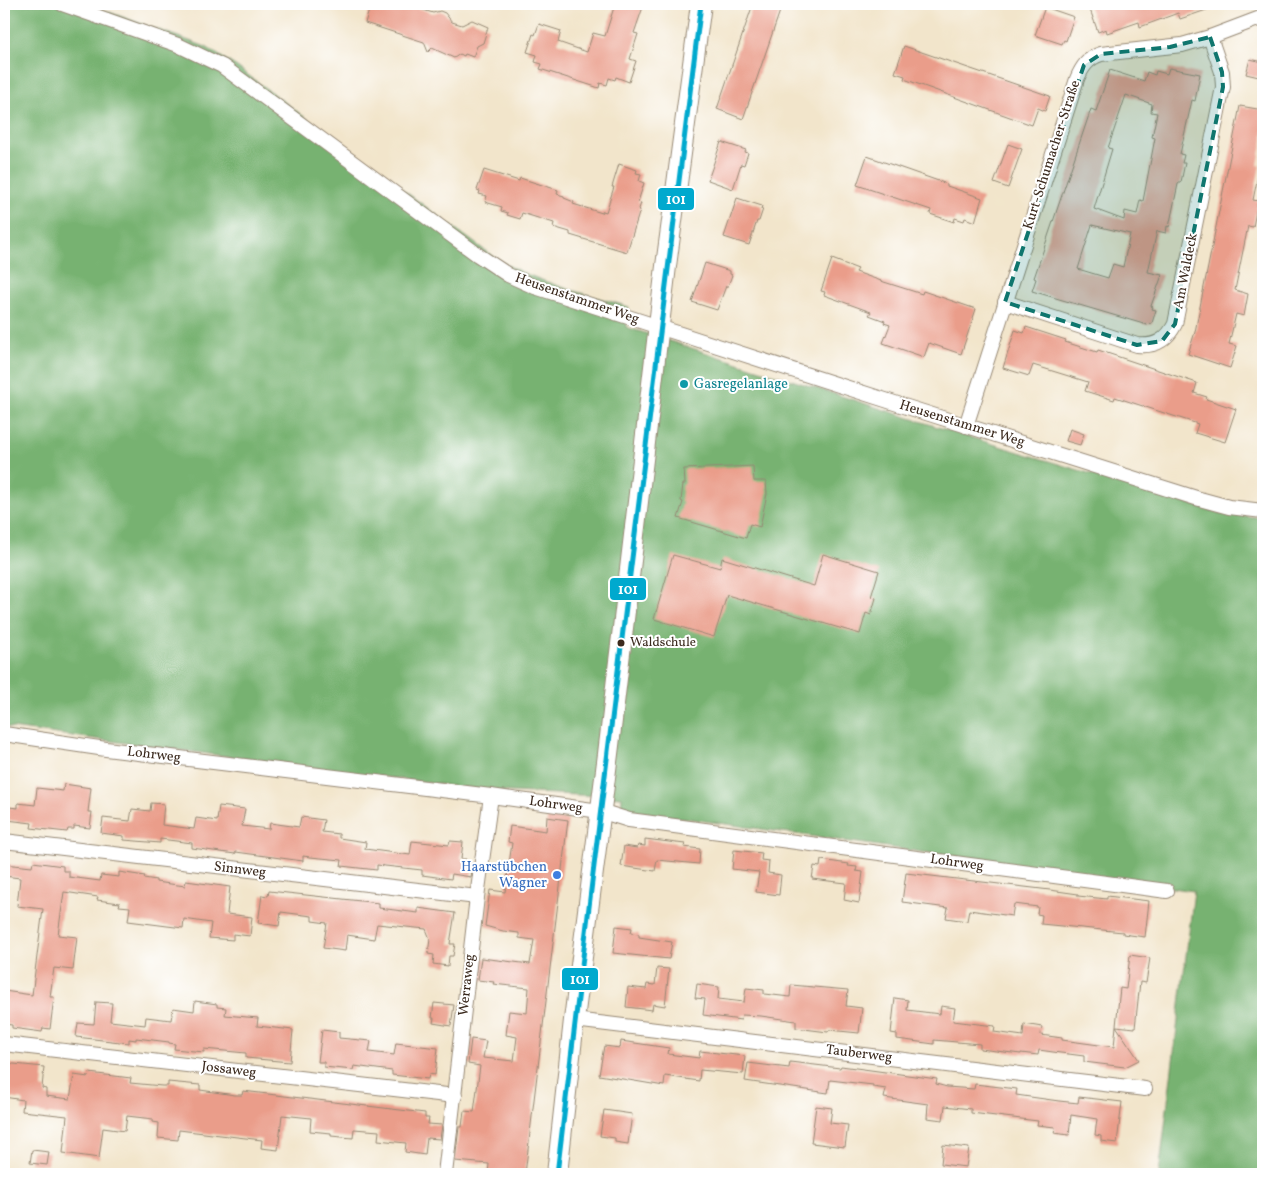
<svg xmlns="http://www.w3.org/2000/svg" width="1267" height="1178" font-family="Vollkorn,serif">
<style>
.forest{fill:#77b271;stroke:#596e48}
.building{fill:#ea9d8a;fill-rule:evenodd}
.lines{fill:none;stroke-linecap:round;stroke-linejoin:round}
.street-casing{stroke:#968874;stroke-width:16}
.secondary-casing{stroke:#968874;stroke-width:22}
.street{stroke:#fff;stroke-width:14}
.secondary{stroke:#fff;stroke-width:20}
.bus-1-casing{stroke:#fff;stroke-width:9}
.bus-1{stroke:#00a9ce;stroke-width:5}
.marked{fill:#0f766e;fill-opacity:0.2;stroke:#0f766e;stroke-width:4;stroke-dasharray:10 6;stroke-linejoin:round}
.culture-dot{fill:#0f9aa8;stroke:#fff;stroke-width:2}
.bus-dot{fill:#3b2a1e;stroke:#fff;stroke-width:2}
.shop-dot{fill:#3f7fe0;stroke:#fff;stroke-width:2}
.labels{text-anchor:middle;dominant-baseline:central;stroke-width:4;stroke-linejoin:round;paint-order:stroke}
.bus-label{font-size:13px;fill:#3b2a1e;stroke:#fff;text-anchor:start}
.street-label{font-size:14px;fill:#3b2a1e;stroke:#fff}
.culture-label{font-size:14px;fill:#0d838f;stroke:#fff;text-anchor:start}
.shop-label{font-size:14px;fill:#366cbe;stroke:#fff;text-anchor:end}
.line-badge{stroke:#fff;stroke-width:2}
.badge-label{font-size:14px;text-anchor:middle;font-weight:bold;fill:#fff}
</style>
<rect width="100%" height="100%" fill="#fff"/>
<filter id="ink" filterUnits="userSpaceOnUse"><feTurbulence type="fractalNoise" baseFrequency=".02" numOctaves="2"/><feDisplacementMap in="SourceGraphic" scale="10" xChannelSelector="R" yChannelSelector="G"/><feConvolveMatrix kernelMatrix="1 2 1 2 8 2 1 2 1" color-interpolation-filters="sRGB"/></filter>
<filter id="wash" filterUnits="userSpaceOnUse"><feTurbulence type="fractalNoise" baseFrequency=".0096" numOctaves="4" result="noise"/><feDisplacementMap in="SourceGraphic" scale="20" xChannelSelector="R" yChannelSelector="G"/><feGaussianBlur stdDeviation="1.12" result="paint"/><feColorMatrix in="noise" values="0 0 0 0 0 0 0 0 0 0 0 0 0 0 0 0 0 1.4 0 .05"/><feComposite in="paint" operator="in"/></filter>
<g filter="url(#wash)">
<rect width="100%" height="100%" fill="#f2e5cb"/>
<path class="forest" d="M4,4H87L206,47L237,67L495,258C536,283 584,293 629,307L626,327L963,435L1220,513L1263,518V1174H1159L1194,891L621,809L622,797L491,791L4,727Z"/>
<g id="blocks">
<g class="building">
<path d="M371,4H404L433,13L440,11L445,13L452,22L462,25L472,20L488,27L483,43L477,46L473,57L465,54L464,56L460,54L454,58L432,48L428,52L424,42L365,23Z"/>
<path d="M615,4H644L634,33L638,34L630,59L636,61L629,82L616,77L615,80L609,78L607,85L600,83L599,88L540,69L542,64L535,62L537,55L527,52L533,34L535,35L539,24L561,31L558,42L587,52L593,33L605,36Z"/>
<path d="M753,4H769L781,8L743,119L717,109Z"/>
<path d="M1088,4H1218V6L1180,19L1178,13L1140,27L1139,22L1107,33L1106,29L1098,32Z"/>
<path d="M1045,7L1074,17L1066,41L1064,40L1062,44L1035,35Z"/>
<path d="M904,46L1050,96L1045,111L1038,108L1032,125L904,79L905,76L895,73Z"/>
<path d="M1250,59L1263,62V78L1246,74Z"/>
<path d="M1169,68L1200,74L1195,101L1192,100L1180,154L1184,155L1182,163H1185L1181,182L1178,184L1169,227L1167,226L1166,233L1157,231L1148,272L1162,275L1151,306L1153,307L1152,309L1156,310L1152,323L1147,325L1032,291L1036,279L1034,278L1091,109L1096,111L1110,70L1144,81L1147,72L1155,75L1156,71L1167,74ZM1126,95L1152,104L1151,112L1157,113L1152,137L1155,138L1143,201L1140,200L1137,214L1125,211L1124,220L1094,209L1112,149L1108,148ZM1092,225L1130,234L1123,267L1113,264L1108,278L1078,269Z"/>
<path d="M1240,106L1263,110V140L1258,165L1260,166L1253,200L1258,201L1253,227L1248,226L1235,290L1248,294L1244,316L1236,314L1229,344L1237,346L1230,368L1188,354L1195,332Z"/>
<path d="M721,142L746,150L745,152L748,153L744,165L741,164L733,189L708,180Z"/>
<path d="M1008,144L1022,149L1008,188L994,183Z"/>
<path d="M867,156L947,184V186L982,198L975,222L965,218L964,221L955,218L954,222L930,214L931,210L857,185Z"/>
<path d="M619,164L637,170L636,173L641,174L639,181L644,183L638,202L641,203L639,209L640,210L627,252L570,235V232L553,227L554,223L522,213L520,219L507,215L508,213L501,211L502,207L485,202L487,196L479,194L480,191L477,190L484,170L519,181L520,178L558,190L557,194L564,196V198L574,202L573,204L602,213L603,211L606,212L614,187H612Z"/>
<path d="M737,198L762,206L761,209H763L759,221H757L749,245L724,237Z"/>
<path d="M832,259L858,269L856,272L884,282L922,294L923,291L976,309L961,354L929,343L924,357L883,343L890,325L884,323L885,321L869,315L871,312L824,295L825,292L821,291Z"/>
<path d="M705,263L730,271V274L732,275L728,286H726L717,310L692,302Z"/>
<path d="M1026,327L1066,340L1065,342L1097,352L1098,350L1197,383L1194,393L1207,397L1206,399L1236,409L1225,442L1195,433L1198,424L1115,397L1114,400L1085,391L1088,382L1033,365L1029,376L1003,368L1015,330L1024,333Z"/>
<path d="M1070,429L1084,434L1080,445L1066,441Z"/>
<path d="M753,466L754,481H766L767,494L760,527L750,524L746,538L678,518L683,502L681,501L683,484H685L684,469Z"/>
<path d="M823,554L879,571L871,597L876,598L871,615L866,613L860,634L727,595L714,637L654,619L673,555L720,568L722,558L814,586Z"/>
<path d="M64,784L91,788L88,812H92L90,828L74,826V829H68L67,832L31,828L32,823L7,820L9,807L18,808V803L35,805L37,788L63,791Z"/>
<path d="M151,803L164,804L162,825L194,829L196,818L217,821L219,806L245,809L242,826L269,829L270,823L299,827L301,817L324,820L322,832L339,834V838L366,842L365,849L410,855L412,841L449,845L450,841L463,842L461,859H466V863L473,864L471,877L452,874L451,879L422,875V870L385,866L377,865V870L341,866L342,860L310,857L303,856V861L236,852L235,854L192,848V843L160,839V843L124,840V836L101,833L103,818L130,821L132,809L150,811Z"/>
<path d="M547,817L568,820L525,1174H488L489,1164L455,1161L459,1127H462L464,1111L474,1112L480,1066L468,1064L471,1039L486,1041L483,1058L514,1061L517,1037L506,1035L509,1011L527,1013L529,988L493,984L494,982L478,980L481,958L530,964L534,940L519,938V933L503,931L485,926L490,890L505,892L512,843L508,842L510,826L546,831Z"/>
<path d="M645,839L685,844L684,847L700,849L699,864L657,860L655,871L621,866L624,846L637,848L638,845L645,846Z"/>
<path d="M734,850L762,853L761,860L769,861L768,873L781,875L779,895L756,892L759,872L732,869Z"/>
<path d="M821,860L849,864L848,866L857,867L856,871L863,872L859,903L844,900L846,883L812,879L814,866L820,867Z"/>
<path d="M33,862L63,866V871H69V877L100,881L101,875L119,877V872L145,876L144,878L156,880V882L185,886L186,881L230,887L227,914L252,917L250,936L233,934V940L209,938L211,923L184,919L183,928L128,921L130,907L119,906L120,903L97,900L98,897L64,892L58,935L77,937L73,970L54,968L50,997H54L50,1029L43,1028L42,1032L12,1028V1025L4,1024V991L32,995L43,909L17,906L20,878L4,876V864L32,867Z"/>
<path d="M906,873L1050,890L1078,894V896L1107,899V896L1149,901L1145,937L1123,934V932L1041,924L1042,915L1037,914L1038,907L1014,904L1012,916L969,910L967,921L946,918L948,908L902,902Z"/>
<path d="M269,891L379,903V908L418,913V908L455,913L450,944H455L453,956H449L448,966L433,964L434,955L428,954L430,939L426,929L377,924L374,939L347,935L345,951L323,948L327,923L312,921V916L281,912L279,926L258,923L262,895L268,896Z"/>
<path d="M616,926L632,928L631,933L639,934V937L672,942L669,959L613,953Z"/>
<path d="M1130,955L1150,958L1146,983L1140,982L1135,1028L1116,1026L1120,988L1126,989Z"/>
<path d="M657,968L669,969L665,1006L653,1004L652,1010L626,1007L628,987L646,989L647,984L655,985Z"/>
<path d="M697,984L719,987L718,999L744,1002L746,988L764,990V994L790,997L791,985L848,990L846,1006L862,1008L859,1033L829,1030L828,1032L796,1028V1021L761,1016L742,1015L741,1020L703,1015L705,999L695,998Z"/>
<path d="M895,998L908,1000L907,1010L940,1014L941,1006L955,1008L953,1021L995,1026L994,1032L1023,1036L1024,1024L1042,1027L1041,1035L1062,1038V1040L1114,1047L1116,1026L1139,1060L1125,1067L1084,1062V1056L1053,1052L1039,1050L1038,1055L1021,1053V1054L980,1049V1044L934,1040V1044L897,1039V1034L891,1033Z"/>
<path d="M195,1001L217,1004V1007L226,1008L225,1015L258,1018L257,1026L293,1030L290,1062L246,1058V1053L204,1049V1052L174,1049L175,1044L169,1043V1042L136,1038V1040L129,1039V1043L76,1037L78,1023L94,1024L96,1002L112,1003L110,1021L145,1025L146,1017L171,1020L173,1008L194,1011Z"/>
<path d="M434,1003L454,1005L451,1026L433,1023L434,1018H432Z"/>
<path d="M322,1030L339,1032V1038L371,1041L369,1052L394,1055L396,1043L438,1048L435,1075L429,1074L428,1079L392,1075V1071L354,1066L353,1070L324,1067V1062H318Z"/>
<path d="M621,1041L669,1048L668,1054L699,1058L700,1051L745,1056L743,1074L700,1070L699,1081L665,1076L664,1086L599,1075L604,1046L620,1048Z"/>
<path d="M790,1062L840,1068L841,1066L937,1079L936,1084L947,1087L974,1089L975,1084L1017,1089L1016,1095L1059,1101L1078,1103L1079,1097L1122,1102L1117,1143L1101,1141V1136L1095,1135L1097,1119L1071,1115L1069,1135L1054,1133L1055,1127L1037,1125L1038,1121L971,1113V1109L945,1106L943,1120L927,1118L928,1104L884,1098L886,1089L873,1087V1085L830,1080L828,1093L745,1081L748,1063L789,1068Z"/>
<path d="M4,1063L44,1067L42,1088L46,1089V1096L70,1099L74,1075L88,1077L89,1073L131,1078L130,1083L162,1086H168V1082L200,1085V1090L235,1095H242L243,1091L425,1113V1118H429L428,1124L442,1125L440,1139L427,1138L425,1155L405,1152L406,1143L378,1140L379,1131L354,1129L353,1138L331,1136V1133L310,1131L311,1118L282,1115L278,1150L261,1148L262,1140L179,1130L178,1140L158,1138L159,1123L153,1122V1119L127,1116L125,1131L103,1128L99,1158L63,1153L67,1116L22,1111L23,1100L4,1097Z"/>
<path d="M816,1106L832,1108L830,1123L848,1125L845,1147L811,1143Z"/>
<path d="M604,1110L632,1114L628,1144L615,1142V1138L600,1136Z"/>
<path d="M943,1145L969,1148L966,1167L941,1164Z"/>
<path d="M32,1150L49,1152L47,1165L30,1163Z"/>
</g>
</g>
</g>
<g filter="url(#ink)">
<use href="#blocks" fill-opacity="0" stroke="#968874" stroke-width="1"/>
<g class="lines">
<g class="street-casing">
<g id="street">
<path d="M62,4L178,45L222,66L478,255L508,275L535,287L904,406L1196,498L1229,507L1263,511"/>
<path d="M1005,302L1137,345C1155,347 1167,340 1175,324L1223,87L1222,72L1210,37"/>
<path d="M966,426L1077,79C1082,67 1088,58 1101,54L1182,45L1210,37L1263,17"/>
<path d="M4,734L106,749L491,796L600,811L629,820L1167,891"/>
<path d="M4,841L477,897"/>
<path d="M574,1020L1145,1089"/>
<path d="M4,1044L455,1096"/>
<path d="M445,1174L477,897L491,796"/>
</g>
</g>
<g class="secondary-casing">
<path id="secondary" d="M557,1174L574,1020L608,754L666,266L701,4"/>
</g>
<use href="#street" class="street"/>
<use href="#secondary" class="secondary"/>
<g class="bus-1-casing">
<path id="bus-1" d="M557,1174C573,1033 591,892 608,751C638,502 668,253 701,4"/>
</g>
<use href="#bus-1" class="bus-1"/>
</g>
</g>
<path class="marked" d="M1210,37L1222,72L1223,87L1175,324L1162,341L1137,345L1005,302L1084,65L1101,54L1170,47Z"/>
<circle class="culture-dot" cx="684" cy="384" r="5"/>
<circle class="bus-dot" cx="621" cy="643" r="4.5"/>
<circle class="shop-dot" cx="557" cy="875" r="5"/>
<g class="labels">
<g class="bus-label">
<text x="630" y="643">Waldschule</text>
</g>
<g class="street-label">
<text transform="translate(1052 155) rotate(-72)">Kurt-Schumacher-Straße</text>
<text transform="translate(1186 271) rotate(-79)">Am Waldeck</text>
<text transform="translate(577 299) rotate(19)">Heusenstammer Weg</text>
<text transform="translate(962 424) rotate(17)">Heusenstammer Weg</text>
<text transform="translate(154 755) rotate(7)">Lohrweg</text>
<text transform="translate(556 805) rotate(8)">Lohrweg</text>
<text transform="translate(957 863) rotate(8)">Lohrweg</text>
<text transform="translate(240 870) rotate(7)">Sinnweg</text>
<text transform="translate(467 985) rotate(-84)">Werraweg</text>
<text transform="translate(859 1054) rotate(7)">Tauberweg</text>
<text transform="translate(229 1070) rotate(7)">Jossaweg</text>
</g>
<g class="culture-label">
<text x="694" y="384">Gasregelanlage</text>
</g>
<g class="shop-label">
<text x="547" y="867">Haarstübchen<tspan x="547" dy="16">Wagner</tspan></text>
</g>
</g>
<g class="line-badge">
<rect x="657" y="187" width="38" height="24" rx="5" fill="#00a9ce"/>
<rect x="609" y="577" width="38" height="24" rx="5" fill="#00a9ce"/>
<rect x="561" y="967" width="38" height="24" rx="5" fill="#00a9ce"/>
</g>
<g class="badge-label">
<text x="676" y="204">101</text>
<text x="628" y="594">101</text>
<text x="580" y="984">101</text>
</g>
<rect width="1267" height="1178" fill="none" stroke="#fff" stroke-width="20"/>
</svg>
